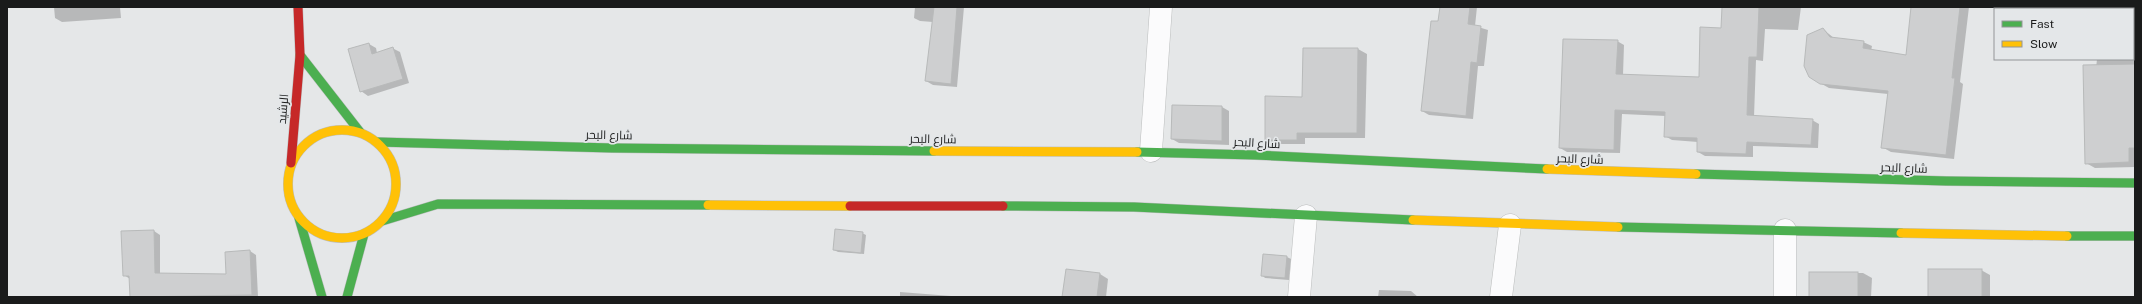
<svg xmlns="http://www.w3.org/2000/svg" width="2142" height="304" font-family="'Public Sans',Cairo,sans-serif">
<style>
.shadow{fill:#0003}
.building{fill:#cecfd0;stroke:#b8baba}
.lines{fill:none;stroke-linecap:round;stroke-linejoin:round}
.street-casing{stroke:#bbbdbd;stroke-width:23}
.fast-casing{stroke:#bbbdbd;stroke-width:10}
.slow-casing{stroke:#bbbdbd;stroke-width:10}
.jam-casing{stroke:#bbbdbd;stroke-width:10}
.street{stroke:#fbfbfc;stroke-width:22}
.fast{stroke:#4caf50;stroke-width:9}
.slow{stroke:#ffc107;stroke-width:9}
.jam{stroke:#c62828;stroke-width:9}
.labels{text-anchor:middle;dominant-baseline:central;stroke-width:3.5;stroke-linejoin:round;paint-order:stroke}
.street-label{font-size:12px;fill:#1a1b1b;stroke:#e4e7e9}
</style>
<rect width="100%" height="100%" fill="#e5e7e8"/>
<g class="shadow">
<path d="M54,7H120L121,18L62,22L55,18Z"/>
<path d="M915,7H964L957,87L933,85L926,81L933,22L920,21L914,18Z"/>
<path d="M1441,7H1477L1475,26L1488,30L1484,66H1478L1473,119L1429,115L1422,111Z"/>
<path d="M1723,7H1801L1798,30L1765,29L1763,61L1756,60L1754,117L1812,120L1819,124L1818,148L1753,146V157L1705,156L1698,152V142L1672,140L1665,136L1666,116L1622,114L1620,153L1567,152L1560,148L1617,41L1624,45L1623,75L1700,78L1722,29Z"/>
<path d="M1912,7H1969L1960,82L1963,84L1954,159L1891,152L1882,147L1888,94L1829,88L1820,83L1823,29L1835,39L1863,42L1872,46L1871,51L1907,56Z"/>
<path d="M2134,10L2135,167L2095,168L2086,163L2097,59H2133Z"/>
<path d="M369,44L376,48L377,53L392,48L400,52L409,83L368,96L361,91Z"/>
<path d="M1304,49H1358L1367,54L1365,138H1305V144H1275L1266,139L1303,98Z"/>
<path d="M1222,107L1229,111V145L1179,143L1172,139Z"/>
<path d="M154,231L160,235V274L227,275L250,251L256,255L258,297H131L130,279L124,275Z"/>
<path d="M862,233L866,235L864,254L838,252L834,250Z"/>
<path d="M1264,255L1287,257L1291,259L1289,280L1265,278L1262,275Z"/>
<path d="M1981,270L1990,275V297H1929Z"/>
<path d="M1810,273H1863L1872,278L1871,297H1810Z"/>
<path d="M1100,274L1108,279L1106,297H1063Z"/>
<path d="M1379,290L1411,291L1418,297H1378Z"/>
<path d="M900,292L964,297H900Z"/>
</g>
<g class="building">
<path d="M934,7H957L951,84L925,81Z"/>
<path d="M1440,7H1470L1468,24L1481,26L1477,63L1471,62L1466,116L1421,111L1431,21H1438Z"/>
<path d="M1722,7H1759L1757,57H1749L1747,115L1813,119L1811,145L1747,142L1746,154L1697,152V138L1664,137L1665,112L1615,110L1614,150L1559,148L1563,39L1618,40L1616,74L1699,77L1700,27L1721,28Z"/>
<path d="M1911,7H1960L1952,78H1955L1946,155L1881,148L1888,91L1820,84L1809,77L1804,66L1807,35L1823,28L1830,37L1864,41L1863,48L1906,55Z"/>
<path d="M369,43L372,54L393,47L403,79L360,92L348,49Z"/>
<path d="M1303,48H1358L1357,133H1297V140H1265V96L1302,97Z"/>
<path d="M2135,64V148H2129V162L2085,164L2083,65Z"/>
<path d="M1172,105L1222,106V141L1171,139Z"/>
<path d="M835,229L863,232L861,253L833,250Z"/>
<path d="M154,230L155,273L226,274L225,252L250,250L252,295L130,297L129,276H123L121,231Z"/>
<path d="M1263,254L1287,256L1285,278L1261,276Z"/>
<path d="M1066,269L1100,273L1097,297H1062Z"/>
<rect x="1928" y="269" width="54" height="28"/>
<rect x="1809" y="272" width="49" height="25"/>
</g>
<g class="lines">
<g class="street-casing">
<g id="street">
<path d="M1151,151L1161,7"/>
<path d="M1785,230V297"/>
<path d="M1299,297L1306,216"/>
<path d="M1501,297L1510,225"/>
</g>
</g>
<g class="fast-casing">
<g id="fast">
<path d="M300,55L360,132"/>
<path d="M378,142L612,148L934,151"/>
<path d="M1137,152L1255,155L1547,169"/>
<path d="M1696,174L1946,181L2135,183"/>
<path d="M1003,206L1134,207L1413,220"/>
<path d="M299,218L322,297"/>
<path d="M382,221L438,204L708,205"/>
<path d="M1618,227L1901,233"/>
<path d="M2067,236H2135"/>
<path d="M347,297L364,234"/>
</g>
</g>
<g class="slow-casing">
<g id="slow">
<circle cx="342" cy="184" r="54"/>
<path d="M934,151L1137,152"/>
<path d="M1547,169L1696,174"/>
<path d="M708,205L850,206"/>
<path d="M1413,220L1618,227"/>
<path d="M1901,233L2067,236"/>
</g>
</g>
<g class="jam-casing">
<g id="jam">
<path d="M291,163L300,55L298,7"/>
<path d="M850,206H1003"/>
</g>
</g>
<use href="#street" class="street"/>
<use href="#fast" class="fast"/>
<use href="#slow" class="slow"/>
<use href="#jam" class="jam"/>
</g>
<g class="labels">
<g class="street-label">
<text transform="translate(283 109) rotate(-85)">الرشيد</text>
<text transform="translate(609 135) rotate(1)">شارع البحر</text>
<text transform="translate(933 139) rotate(1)">شارع البحر</text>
<text transform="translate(1257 143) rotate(3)">شارع البحر</text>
<text transform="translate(1580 159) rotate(2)">شارع البحر</text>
<text transform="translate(1904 168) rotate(2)">شارع البحر</text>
</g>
</g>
<rect width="2142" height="304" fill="none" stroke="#1a1b1b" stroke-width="16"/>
<rect x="1994" y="8" width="140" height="52" fill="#e4e7e9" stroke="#939597"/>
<rect x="2002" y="21" width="20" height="6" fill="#4caf50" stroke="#939597"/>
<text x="2030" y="28" font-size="12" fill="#1a1b1b">Fast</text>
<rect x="2002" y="41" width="20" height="6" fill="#ffc107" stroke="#939597"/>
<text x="2030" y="48" font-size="12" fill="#1a1b1b">Slow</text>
</svg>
